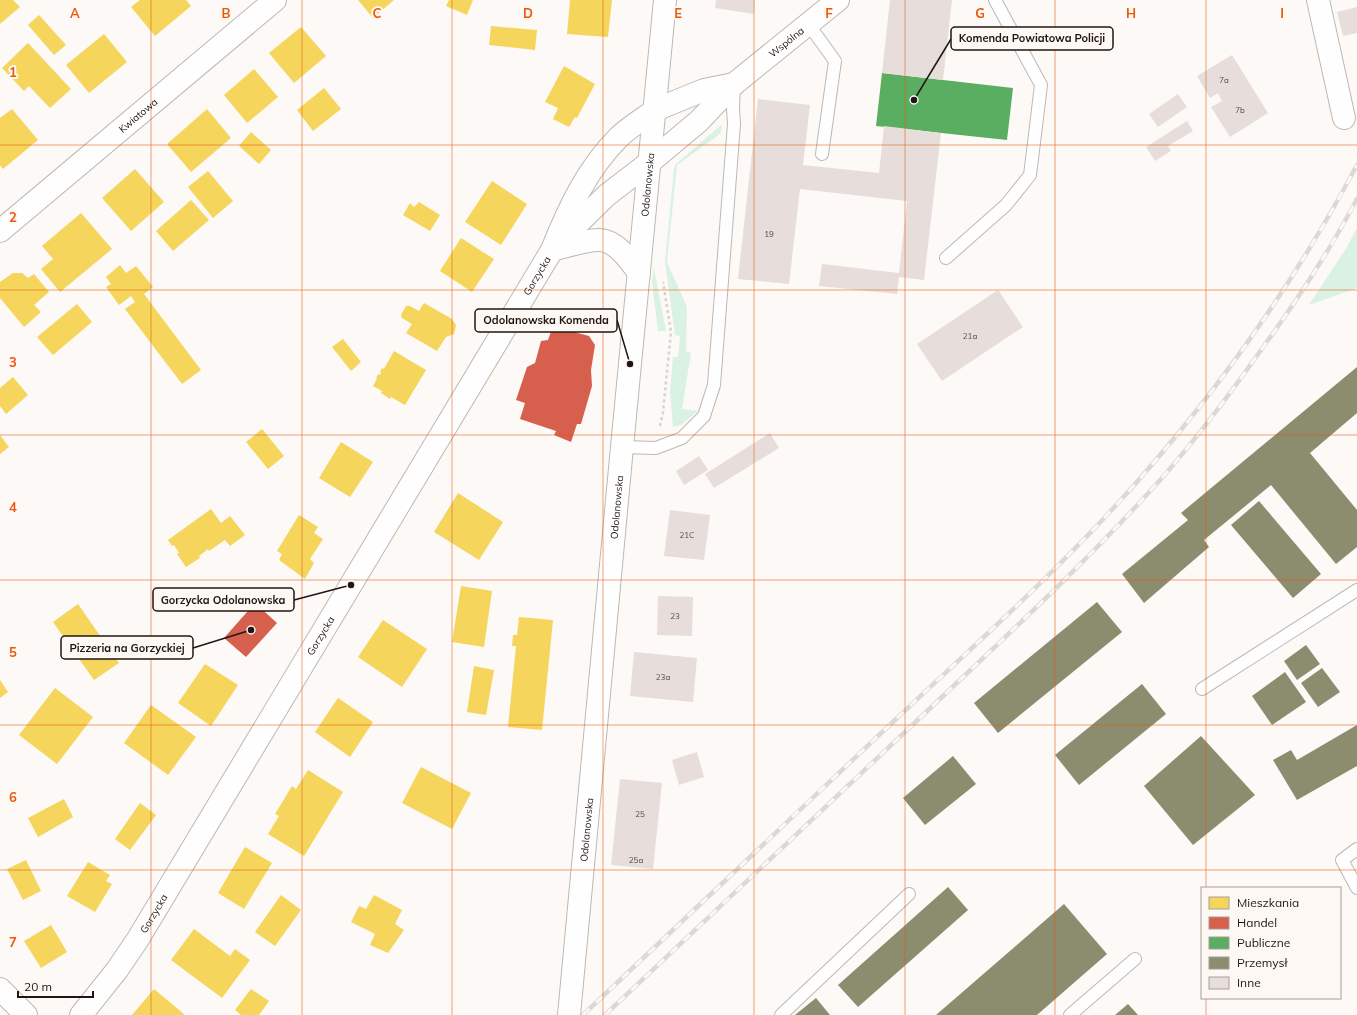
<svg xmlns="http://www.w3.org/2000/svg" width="1357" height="1015" font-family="Mulish,sans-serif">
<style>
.green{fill:#d9f2e3}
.homes{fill:#f6d55c}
.shops{fill:#d6604d}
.public{fill:#5aae61}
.industry{fill:#8c8c6e}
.building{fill:#e7dedb}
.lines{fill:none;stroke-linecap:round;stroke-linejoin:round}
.lane-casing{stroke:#beb8b3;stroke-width:14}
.street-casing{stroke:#beb8b3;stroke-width:24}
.secondary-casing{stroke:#beb8b3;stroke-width:24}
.path{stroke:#d5d4d3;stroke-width:2.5;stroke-dasharray:3 3;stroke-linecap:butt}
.lane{stroke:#fffefe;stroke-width:12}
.street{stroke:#fffefe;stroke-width:22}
.secondary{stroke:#fffefe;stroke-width:22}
.rail-casing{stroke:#dad9d8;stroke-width:4.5}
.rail{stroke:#fef8f4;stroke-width:3;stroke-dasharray:9;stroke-linecap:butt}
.grid{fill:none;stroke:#e8590c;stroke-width:1;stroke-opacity:0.55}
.labels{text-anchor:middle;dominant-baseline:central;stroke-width:4;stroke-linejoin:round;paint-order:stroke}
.number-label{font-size:8px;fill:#544a46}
.street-label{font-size:10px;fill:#211611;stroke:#fef8f4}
.grid-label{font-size:13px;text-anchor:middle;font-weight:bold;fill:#e8590c;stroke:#fef8f4;stroke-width:4;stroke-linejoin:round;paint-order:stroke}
.leader{fill:none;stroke:#211611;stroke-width:1.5}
.callout-dot{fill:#211611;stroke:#fef8f4;stroke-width:1.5}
.callout{fill:#fef8f4;stroke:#211611;stroke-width:1.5}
.callout-label{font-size:11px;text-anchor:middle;font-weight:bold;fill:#211611}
</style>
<rect width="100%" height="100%" fill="#fcf9f6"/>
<g class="green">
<path d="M721,125L722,127L720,134L677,165L667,262L687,307L686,351L691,353L682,409L698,411L681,425L673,427L670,392L673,357H678L680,336L675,335L665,262L674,168L676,164Z"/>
<path d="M1357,228V288L1309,305L1347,247Z"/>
<path d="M654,268L666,331H658L652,282Z"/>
</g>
<g class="homes">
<path d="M0,0H13L20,7L0,24Z"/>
<path d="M140,0H186L191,6L155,36L131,7Z"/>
<path d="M358,0H394L373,18Z"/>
<path d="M449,0H473L467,15L446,6Z"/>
<path d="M570,0H612L608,37L567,34Z"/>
<path d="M39,15L66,45L54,55L28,25Z"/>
<path d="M491,26L537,30L535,50L489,45Z"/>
<path d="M301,27L326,56L294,83L269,53Z"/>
<path d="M104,34L127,62L89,93L66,65Z"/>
<path d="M28,43L71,89L50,108L29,86L24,91L2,68Z"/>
<path d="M564,66L595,84L577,118L575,117L569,127L553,119L558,108L545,102Z"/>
<path d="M254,69L278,97L247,123L224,95Z"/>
<path d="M324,88L341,109L313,131L297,110Z"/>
<path d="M12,109L38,140L3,169L0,165V118Z"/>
<path d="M207,109L231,138L191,172L167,144Z"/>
<path d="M251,132L271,150L259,164L239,146Z"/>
<path d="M135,169L164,202L131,231L102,198Z"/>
<path d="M208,171L233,201L213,218L188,187Z"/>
<path d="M492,181L527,204L501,245L465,222Z"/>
<path d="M191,200L209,220L173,251L156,231Z"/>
<path d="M419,202L440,215L430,231L403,215L410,203L414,207Z"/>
<path d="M81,213L112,249L60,292L41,269L53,259L42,246Z"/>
<path d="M461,238L494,259L472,292L440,271Z"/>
<path d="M120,265L126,273L136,266L153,287L144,294L201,370L182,384L125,309L135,302L131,296L119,305L106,287L111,284L106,277Z"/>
<path d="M13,273H22L28,278L34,274L49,292L34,305L41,312L24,327L0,298V282Z"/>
<path d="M424,303L452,319L456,325L454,334L446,337L437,351L406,333L412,324L402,318L401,315L406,306H410L419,311Z"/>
<path d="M77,304L92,322L53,355L37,337Z"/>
<path d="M343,339L361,362L351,371L332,347Z"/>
<path d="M394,351L426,370L405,405L391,397L390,399L381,393L382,391L373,386L377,379H376L378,374L380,375L381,373L380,372L382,368L384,369Z"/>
<path d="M13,377L28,395L6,414L0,406V388Z"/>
<path d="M262,429L284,456L268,469L246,442Z"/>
<path d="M0,435L9,447L0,454Z"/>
<path d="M341,442L373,462L350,497L319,478Z"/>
<path d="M458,493L503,522L479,560L434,532Z"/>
<path d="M211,509L221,523L230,516L245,535L230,546L225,540L209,551L208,549L199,556L200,558L186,567L177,554L179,553L174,545L172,546L168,540Z"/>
<path d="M299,515L318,527L314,533L323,539L310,559L314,563L305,579L279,560L282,554L277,551Z"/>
<path d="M461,586L492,591L484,647L452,642Z"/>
<path d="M78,604L119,663L94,680L53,622Z"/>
<path d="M519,617L553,620L542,730L508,727L516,646H512L513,635H517Z"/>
<path d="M383,620L427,649L402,687L358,657Z"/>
<path d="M205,664L238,685L211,726L178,703Z"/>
<path d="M474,666L494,670L486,715L467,712Z"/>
<path d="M0,680L8,692L0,698Z"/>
<path d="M55,688L93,717L57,764L19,735Z"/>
<path d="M338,698L373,722L350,757L315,732Z"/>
<path d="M151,705L196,737L168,775L124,743Z"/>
<path d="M421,767L471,793L452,829L402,803Z"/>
<path d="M308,770L343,792L304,856L268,834L279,816L275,814L292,786L296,789Z"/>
<path d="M64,799L73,817L38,837L28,818Z"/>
<path d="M140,803L156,815L130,850L115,839Z"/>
<path d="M245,847L272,863L244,909L218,893Z"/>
<path d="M26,860L41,891L23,900L7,869Z"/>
<path d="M88,862L110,875L106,881L112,884L95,912L67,896Z"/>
<path d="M281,895L301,910L275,946L255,932Z"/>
<path d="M374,895L402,910L395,924L404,930L388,953L370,945L375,934L351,922L359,906L366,909Z"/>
<path d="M51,925L67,952L41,968L24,941Z"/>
<path d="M194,929L230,956L235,949L250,960L222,998L171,960Z"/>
<path d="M154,989L185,1015H132Z"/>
<path d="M251,989L269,1001L259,1015H241L235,1010Z"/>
</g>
<g class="shops">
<path d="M561,322L576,326L574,332L589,336L595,345L591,370L592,386L581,424H577L571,442L554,435L556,431L520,419L525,403L516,400L527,367L535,363L541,341L548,340L553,326Z"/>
<path d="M255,603L277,623L246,657L224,638Z"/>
</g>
<path class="public" d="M882,73L1013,88L1007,140L876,126Z"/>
<g class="industry">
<path d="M1357,367V413L1310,453L1357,510V547L1336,564L1271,485L1204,540L1209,547L1144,603L1122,574L1188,520L1181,513Z"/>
<path d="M1259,501L1321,574L1293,598L1231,525Z"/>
<path d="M1097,602L1122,632L998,733L974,703Z"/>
<path d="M1306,645L1320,664L1297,680L1284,661Z"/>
<path d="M1322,668L1340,692L1318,707L1301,683Z"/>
<path d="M1285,672L1306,702L1272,725L1252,696Z"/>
<path d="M1142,684L1166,714L1079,785L1055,755Z"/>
<path d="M1357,725V766L1297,800L1273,760L1291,750L1297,760Z"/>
<path d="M1201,736L1255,795L1193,845L1144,786Z"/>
<path d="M953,756L976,784L925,825L903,798Z"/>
<path d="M948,887L968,910L858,1007L838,985Z"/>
<path d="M1064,904L1107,954L1037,1015H936Z"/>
<path d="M816,998L830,1015H795Z"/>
<path d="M1128,1004L1138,1015H1115Z"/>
</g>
<g class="building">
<path d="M716,0H755L754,14L715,8Z"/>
<path d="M890,0H952L943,80L882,73Z"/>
<path d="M1357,7V33L1343,36L1337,12Z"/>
<path d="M1232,55L1268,113L1230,137L1211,107L1222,101L1218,93L1210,98L1197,76Z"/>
<path d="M1178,94L1187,107L1158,127L1149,114Z"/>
<path d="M758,99L810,105L803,165L879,173L884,126L941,133L924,280L899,277L897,294L819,286L822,264L899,273L907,201L800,189L789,284L738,279Z"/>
<path d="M1187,121L1193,131L1168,146L1171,151L1155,161L1146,147Z"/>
<path d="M998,290L1023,327L942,381L917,344Z"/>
<path d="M770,433L779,448L714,488L705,474Z"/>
<path d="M699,456L708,470L684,485L676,471Z"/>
<path d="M670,510L710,515L704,560L664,556Z"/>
<path d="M658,596L693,597L692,636L657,635Z"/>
<path d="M634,652L697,658L693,702L630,696Z"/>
<path d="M697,752L704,777L679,785L672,760Z"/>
<path d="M620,779L662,783L653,869L611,865Z"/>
</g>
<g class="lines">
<g class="lane-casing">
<g id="lane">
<path d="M809,25L835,61L822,154"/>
<path d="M946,258L1006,205L1030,175L1041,85L995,0"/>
<path d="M622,447L656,448L682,438L704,416L714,385L734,124L733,109L734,85"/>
<path d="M1202,689L1357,590"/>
<path d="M1357,849L1342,860L1357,888"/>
<path d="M781,1015L909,894"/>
<path d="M1070,1015L1135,959"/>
</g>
</g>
<g class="street-casing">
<g id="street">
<path d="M1318,0L1344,118"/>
<path d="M655,110L704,90L734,84"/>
<path id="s1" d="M650,162L699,121L734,84L838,0"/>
<path id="s2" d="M0,231L275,0"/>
<path d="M0,989L26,1015"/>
</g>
</g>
<g class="secondary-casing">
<g id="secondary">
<path d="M561,240L607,195L650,162"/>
<path d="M552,250C564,247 589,239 600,240C617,241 630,261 639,273"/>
<path id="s3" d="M81,1015L117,970L138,939L552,250C568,210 587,169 618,138C629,127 643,119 655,110"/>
<path id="s4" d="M569,1015L622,447L665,0"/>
</g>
</g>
<path class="path" d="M660,426L663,412L671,332L663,282"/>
<use href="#lane" class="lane"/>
<use href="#street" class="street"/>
<use href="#secondary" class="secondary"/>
<g class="rail-casing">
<g id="rail">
<path d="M583,1015C687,917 791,818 895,720C967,652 1041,586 1108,514C1207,407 1289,293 1357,165"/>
<path d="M605,1015C711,915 817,815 923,715C1004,638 1087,562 1161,479C1197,438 1230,394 1261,350C1296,302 1329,252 1357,199"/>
</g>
</g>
<use href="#rail" class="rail"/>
</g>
<path class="grid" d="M151,0V1015M302,0V1015M452,0V1015M603,0V1015M754,0V1015M905,0V1015M1055,0V1015M1206,0V888M0,145H1357M0,290H1357M0,435H1357M0,580H1357M0,725H1357M0,870H1357M1206,998V1015"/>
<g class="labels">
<g class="number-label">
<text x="1224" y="80">7a</text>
<text x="1240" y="110">7b</text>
<text x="769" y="234">19</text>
<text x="970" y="336">21a</text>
<text x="687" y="535">21C</text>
<text x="675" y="616">23</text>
<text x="663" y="677">23a</text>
<text x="640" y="814">25</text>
<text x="636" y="860">25a</text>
</g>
<g class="street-label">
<text stroke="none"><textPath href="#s1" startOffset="182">Wspólna</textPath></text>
<text stroke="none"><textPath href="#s2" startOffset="180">Kwiatowa</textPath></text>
<text stroke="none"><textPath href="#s4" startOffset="834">Odolanowska</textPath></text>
<text stroke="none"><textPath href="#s3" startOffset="869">Gorzycka</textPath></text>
<text stroke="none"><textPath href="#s4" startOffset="510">Odolanowska</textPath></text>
<text stroke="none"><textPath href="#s3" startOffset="449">Gorzycka</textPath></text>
<text stroke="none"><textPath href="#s4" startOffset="186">Odolanowska</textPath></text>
<text stroke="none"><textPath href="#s3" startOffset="125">Gorzycka</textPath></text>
</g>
</g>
<g class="grid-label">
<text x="75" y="18">A</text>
<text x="226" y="18">B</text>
<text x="377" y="18">C</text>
<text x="528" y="18">D</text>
<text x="678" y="18">E</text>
<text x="829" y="18">F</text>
<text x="980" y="18">G</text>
<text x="1131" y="18">H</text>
<text x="1282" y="18">I</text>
<text x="13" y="77">1</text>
<text x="13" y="222">2</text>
<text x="13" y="367">3</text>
<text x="13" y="512">4</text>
<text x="13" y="657">5</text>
<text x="13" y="802">6</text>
<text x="13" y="947">7</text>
</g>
<path class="leader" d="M914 100L951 39M630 364L617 320M351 585L294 600M251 630L193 648"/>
<g class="callout-dot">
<circle cx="914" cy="100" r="4"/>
<circle cx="630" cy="364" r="4"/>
<circle cx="351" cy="585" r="4"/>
<circle cx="251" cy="630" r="4"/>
</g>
<g class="callout">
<rect x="951" y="27" width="162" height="23" rx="4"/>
<rect x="475" y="309" width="142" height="23" rx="4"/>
<rect x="153" y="588" width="141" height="23" rx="4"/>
<rect x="61" y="636" width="132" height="23" rx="4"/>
</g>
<g class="callout-label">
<text x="1032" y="42">Komenda Powiatowa Policji</text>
<text x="546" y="324">Odolanowska Komenda</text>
<text x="223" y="604">Gorzycka Odolanowska</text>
<text x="127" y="652">Pizzeria na Gorzyckiej</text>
</g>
<rect x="1201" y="887" width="140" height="112" fill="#fef8f4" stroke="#a69e99"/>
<rect x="1209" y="897" width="20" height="12" fill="#f6d55c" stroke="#a69e99"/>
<text x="1237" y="907" font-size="12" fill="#211611">Mieszkania</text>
<rect x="1209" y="917" width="20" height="12" fill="#d6604d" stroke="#a69e99"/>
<text x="1237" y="927" font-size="12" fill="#211611">Handel</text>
<rect x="1209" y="937" width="20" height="12" fill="#5aae61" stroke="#a69e99"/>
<text x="1237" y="947" font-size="12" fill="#211611">Publiczne</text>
<rect x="1209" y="957" width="20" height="12" fill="#8c8c6e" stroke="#a69e99"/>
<text x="1237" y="967" font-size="12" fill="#211611">Przemysł</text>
<rect x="1209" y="977" width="20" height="12" fill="#e7dedb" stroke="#a69e99"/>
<text x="1237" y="987" font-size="12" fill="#211611">Inne</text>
<path d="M18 991v6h75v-6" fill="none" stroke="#211611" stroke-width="2"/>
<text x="24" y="991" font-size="12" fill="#211611" stroke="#fef8f4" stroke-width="3" paint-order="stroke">20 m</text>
</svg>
